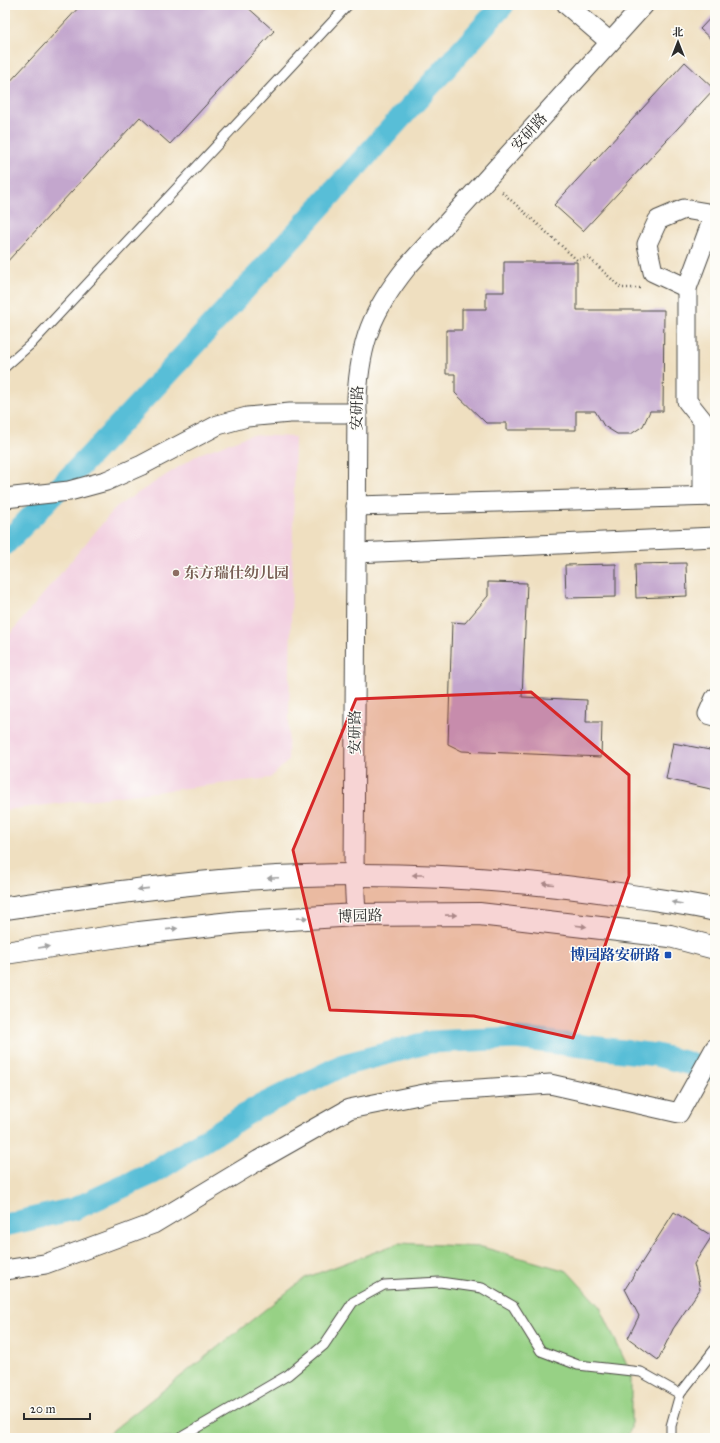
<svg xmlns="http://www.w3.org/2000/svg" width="720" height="1443" font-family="'IM FELL Great Primer','Noto Serif SC',serif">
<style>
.built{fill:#f2cfe0}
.green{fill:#97d185;stroke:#617e58}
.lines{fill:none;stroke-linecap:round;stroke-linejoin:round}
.canal{stroke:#59bed7;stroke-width:23}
.building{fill:#c3a6cd}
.lane-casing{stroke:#484641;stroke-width:11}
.street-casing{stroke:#484641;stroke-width:21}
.primary-casing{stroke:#484641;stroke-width:24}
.path{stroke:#484641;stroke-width:2.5;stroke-dasharray:1 3;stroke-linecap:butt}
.lane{stroke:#fff;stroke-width:9}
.street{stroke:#fff;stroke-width:19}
.primary{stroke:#fff;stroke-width:22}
.oneway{fill:#a0a0a0}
.marked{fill:#d62828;fill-opacity:0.2;stroke:#d62828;stroke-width:3;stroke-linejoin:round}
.education-dot{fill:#8d6e63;stroke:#fdfcf7;stroke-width:1.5}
.transit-dot{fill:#1a4fb4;stroke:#fdfcf7;stroke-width:1.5}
.labels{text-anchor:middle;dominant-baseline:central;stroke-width:3;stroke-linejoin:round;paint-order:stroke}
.street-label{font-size:15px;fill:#2b2b2b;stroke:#fdfcf7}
.education-label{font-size:15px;font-weight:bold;fill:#785e54;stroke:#fdfcf7;text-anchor:start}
.transit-label{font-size:15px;font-weight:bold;fill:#164399;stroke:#fdfcf7;text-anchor:end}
</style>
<rect width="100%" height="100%" fill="#fdfcf7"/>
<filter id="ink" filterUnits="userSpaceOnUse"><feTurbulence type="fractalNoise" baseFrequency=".025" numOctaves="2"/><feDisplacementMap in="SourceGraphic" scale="8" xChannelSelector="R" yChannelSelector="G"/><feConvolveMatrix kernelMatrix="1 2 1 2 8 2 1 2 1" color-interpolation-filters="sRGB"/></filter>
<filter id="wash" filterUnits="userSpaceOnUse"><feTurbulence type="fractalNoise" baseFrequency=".012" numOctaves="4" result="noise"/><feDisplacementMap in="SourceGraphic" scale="16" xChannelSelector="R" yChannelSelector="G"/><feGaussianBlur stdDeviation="0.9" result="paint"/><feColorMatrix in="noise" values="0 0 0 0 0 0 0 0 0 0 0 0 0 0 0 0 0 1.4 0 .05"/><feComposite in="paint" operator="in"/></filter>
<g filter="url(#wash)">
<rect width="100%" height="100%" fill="#efdfc0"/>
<path class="built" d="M251,435L295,437L288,761L270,778L5,810V640L116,507L199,454Z"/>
<path class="green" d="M399,1243L482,1247L567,1271L600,1307L631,1374V1428L627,1438H103L305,1278Z"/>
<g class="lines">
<g class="canal">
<path d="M5,544C176,369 338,186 503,5"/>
<path d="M5,1225L74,1209L153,1173L256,1108L343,1065L430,1042L517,1038L656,1055L715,1070"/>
</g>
</g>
<g id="blocks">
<g class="building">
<path d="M81,5H245L274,31L170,144L140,117L5,264V87Z"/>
<path d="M715,13V43L700,29Z"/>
<path d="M685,62L714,89L583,231L554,205Z"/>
<path d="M504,262H577V310H664L663,411H650L643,426L631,434H617L604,426L595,411H576V430H507V423H486L455,393V374H446V330H462V309H486V292H504Z"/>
<path d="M686,563L687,596L636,598L635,564Z"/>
<path d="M616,564V597L566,598L565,565Z"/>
<path d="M488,582L527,583L522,697L587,700L586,722H602L601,757L462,751L448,744L452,622L465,623L488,596Z"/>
<path d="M673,743L715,751V790L666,779Z"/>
<path d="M674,1212L712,1236L694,1264L700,1289L673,1329L658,1360L628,1338L639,1316L625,1289Z"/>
</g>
</g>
</g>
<g filter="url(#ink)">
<use href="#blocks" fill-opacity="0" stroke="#484641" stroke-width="1"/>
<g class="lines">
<g class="lane-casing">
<g id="lane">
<path d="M5,367L31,344L348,5"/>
<path d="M180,1438L288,1375L324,1345L353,1302L384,1285L440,1282L482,1288L513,1306L541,1351L578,1365L641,1372L680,1394"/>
<path d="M671,1438V1426L680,1394L715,1349"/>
</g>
</g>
<g class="street-casing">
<g id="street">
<path d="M567,5L610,42"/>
<path d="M687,288L653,272L647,244L658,220L684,209L714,214"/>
<path d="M703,496V421L687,401V288L715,213"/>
<path d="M5,498L69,491L106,481L142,465L218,425L247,417L290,413H357"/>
<path d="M356,506L715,496"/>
<path d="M356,553L715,537"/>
<path d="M715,698L708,714L715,716"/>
<path d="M356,915L354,875L357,398C360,342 372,311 407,267L644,5"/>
<path d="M5,1270L45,1264L153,1224L259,1160L349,1109L434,1092L550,1084L679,1113L715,1048"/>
</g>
</g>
<g class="primary-casing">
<g id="primary">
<path d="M5,908C84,897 164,885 244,879C373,870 498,876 626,895C656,900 686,903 715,910"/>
<path d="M5,953L139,933L240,922L356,915L479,914L670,936L715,948"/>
</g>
</g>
<path class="path" d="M502,192L577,260L588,257L621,288H640"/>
<use href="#lane" class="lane"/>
<use href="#street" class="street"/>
<use href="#primary" class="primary"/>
</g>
<defs><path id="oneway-solid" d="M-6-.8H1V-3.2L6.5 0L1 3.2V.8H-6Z"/></defs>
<g class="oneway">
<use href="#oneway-solid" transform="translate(418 875) rotate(-180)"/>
<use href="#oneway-solid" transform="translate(273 878) rotate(178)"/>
<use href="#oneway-solid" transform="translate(548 884) rotate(-175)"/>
<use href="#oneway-solid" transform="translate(143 889) rotate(174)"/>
<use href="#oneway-solid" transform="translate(677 903) rotate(-171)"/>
<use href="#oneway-solid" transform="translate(451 915) rotate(-1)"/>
<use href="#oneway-solid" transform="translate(302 918) rotate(-3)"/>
<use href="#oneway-solid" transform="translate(581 926) rotate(7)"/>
<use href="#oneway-solid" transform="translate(172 929) rotate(-6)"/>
<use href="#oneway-solid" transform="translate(44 947) rotate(-9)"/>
</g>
</g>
<path class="marked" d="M531,692L629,775V876L573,1038L474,1016L330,1010L293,850L356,699Z"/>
<circle class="education-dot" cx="176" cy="573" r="4"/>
<rect class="transit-dot" x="664" y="951" width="8" height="8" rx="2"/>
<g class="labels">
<g class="street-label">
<text transform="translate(529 132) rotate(-48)">安研路</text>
<text transform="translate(357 408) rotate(-89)">安研路</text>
<text transform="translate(355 732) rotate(-90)">安研路</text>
<text transform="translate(360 916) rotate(-2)">博园路</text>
</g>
<g class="education-label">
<text x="184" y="573">东方瑞仕幼儿园</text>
</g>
<g class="transit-label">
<text x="660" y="955">博园路安研路</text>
</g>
</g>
<rect width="720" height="1443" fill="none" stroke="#fdfcf7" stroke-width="20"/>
<g transform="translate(678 42)" stroke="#fdfcf7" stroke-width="3" paint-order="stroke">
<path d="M0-3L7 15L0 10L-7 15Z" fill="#2b2b2b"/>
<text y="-6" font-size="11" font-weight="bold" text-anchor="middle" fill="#2b2b2b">北</text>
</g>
<path d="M24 1413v6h66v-6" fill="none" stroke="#2b2b2b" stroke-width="2"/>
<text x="30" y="1413" font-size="12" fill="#2b2b2b" stroke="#fdfcf7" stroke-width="3" paint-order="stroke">20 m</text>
</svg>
